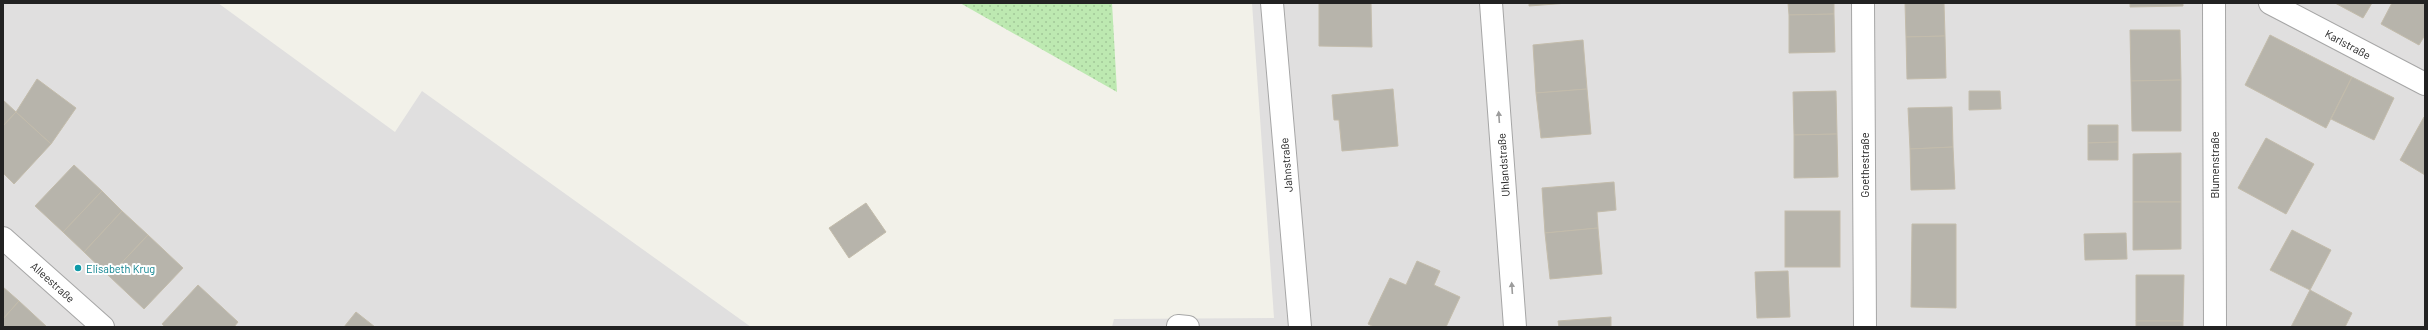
<svg xmlns="http://www.w3.org/2000/svg" width="2428" height="330" font-family="Barlow,sans-serif">
<style>
.residential{fill:#e0dfdf}
.grass{fill:url(#grass-dots)}
.building{fill:#b7b4ab;stroke:#c3bcab}
.lines{fill:none;stroke-linecap:round;stroke-linejoin:round}
.minor-casing{stroke:#a6a6a6;stroke-width:24}
.tertiary-casing{stroke:#a6a6a6;stroke-width:24}
.minor{stroke:#fff;stroke-width:22}
.tertiary{stroke:#fff;stroke-width:22}
.oneway{fill:#9c9c9c}
.culture-dot{fill:#0f9aa8;stroke:#fff;stroke-width:1.5}
.labels{text-anchor:middle;dominant-baseline:central;stroke-width:4;stroke-linejoin:round;paint-order:stroke}
.street-label{font-size:11px;fill:#222;stroke:#fff}
.culture-label{font-size:11px;fill:#0d838f;stroke:#fff;text-anchor:start}
</style>
<defs>
<pattern id="grass-dots" width="8" height="8" patternUnits="userSpaceOnUse"><rect width="8" height="8" fill="#bde9b1"/><path d="M2 2h.1M6 6h.1" fill="none" stroke="#a2c898" stroke-width="1.8" stroke-linecap="round"/></pattern>
</defs>
<rect width="100%" height="100%" fill="#f2f1e9"/>
<g class="residential">
<path d="M3,3H218L395,132L422,91L751,327H3Z"/>
<path d="M1252,3H2425V327H1112L1114,319L1274,318Z"/>
</g>
<path class="grass" d="M960,3H1112L1117,92Z"/>
<g class="building">
<path d="M1319,3H1371L1372,47L1319,46Z"/>
<path d="M1529,3H1568L1529,6Z"/>
<path d="M1788,3H1834V14L1789,15Z"/>
<path d="M1905,3H1944L1945,36L1906,37Z"/>
<path d="M2130,3H2183V6L2130,7Z"/>
<path d="M2335,3H2372L2363,18Z"/>
<path d="M2392,3H2425V35L2419,45L2381,24Z"/>
<path d="M1834,14L1835,52L1789,53V15Z"/>
<path d="M2130,30H2180L2181,80L2131,81Z"/>
<path d="M2270,35L2352,77L2326,128L2245,85Z"/>
<path d="M1945,36L1946,78L1907,79L1906,37Z"/>
<path d="M1583,40L1587,89L1536,93L1533,45Z"/>
<path d="M2352,77L2394,98L2374,140L2331,119Z"/>
<path d="M37,79L76,108L51,144L16,112Z"/>
<path d="M2181,80V131H2132L2131,81Z"/>
<path d="M1393,89L1398,146L1342,151L1339,120H1334L1332,95Z"/>
<path d="M1587,89L1591,134L1541,138L1536,93Z"/>
<path d="M1836,91L1837,134L1794,135L1793,92Z"/>
<path d="M1969,91H2000L2001,109L1969,110Z"/>
<path d="M3,100L16,112L3,126Z"/>
<path d="M1952,107L1953,147L1910,149L1908,108Z"/>
<path d="M16,112L51,144L14,184L3,173V126Z"/>
<path d="M2424,117H2425V175L2400,160Z"/>
<path d="M2088,125H2118V142L2088,143Z"/>
<path d="M1837,134L1838,177L1794,178V135Z"/>
<path d="M2266,138L2314,164L2286,214L2238,188Z"/>
<path d="M2118,142V160H2088V143Z"/>
<path d="M1953,147L1955,189L1911,190L1910,149Z"/>
<path d="M2181,153V202H2133V154Z"/>
<path d="M74,165L102,191L63,232L35,206Z"/>
<path d="M1614,182L1616,210L1597,212L1598,228L1545,233L1542,188Z"/>
<path d="M102,191L122,211L84,252L63,232Z"/>
<path d="M2133,202H2181V249L2133,250Z"/>
<path d="M866,203L886,232L849,258L829,228Z"/>
<path d="M122,211L148,235L109,276L84,252Z"/>
<rect x="1785" y="211" width="55" height="56"/>
<path d="M1912,224H1956V308L1911,307Z"/>
<path d="M1598,228L1602,274L1550,279L1545,233Z"/>
<path d="M2292,230L2331,250L2310,290L2270,270Z"/>
<path d="M2126,233L2127,259L2085,260L2084,234Z"/>
<path d="M148,235L183,268L144,309L109,276Z"/>
<path d="M1417,261L1440,271L1434,285L1460,297L1446,327H1374L1368,324L1390,278L1406,285Z"/>
<path d="M1788,271L1790,317L1757,318L1755,272Z"/>
<path d="M2136,275H2184L2183,321H2136Z"/>
<path d="M198,285L238,322L234,327H165L162,324Z"/>
<path d="M3,287L19,301L3,319Z"/>
<path d="M2310,290L2352,313L2345,327H2291Z"/>
<path d="M19,301L47,327H3V319Z"/>
<path d="M356,312L375,327H344Z"/>
<path d="M1611,317V327H1559L1558,321Z"/>
<rect x="2136" y="321" width="47" height="6"/>
</g>
<g class="lines">
<g class="minor-casing">
<g id="minor">
<path d="M1272,3L1300,327"/>
<path d="M1491,3L1515,327"/>
<path d="M1863,3L1865,327"/>
<path d="M2214,3L2215,327"/>
<path d="M2270,3L2425,84"/>
<path d="M1178,326L1188,327"/>
</g>
</g>
<g class="tertiary-casing">
<path id="tertiary" d="M3,238L103,327"/>
</g>
<use href="#minor" class="minor"/>
<use href="#tertiary" class="tertiary"/>
</g>
<defs><path id="oneway-solid" d="M-6-.8H1V-3.2L6.5 0L1 3.2V.8H-6Z"/></defs>
<g class="oneway">
<use href="#oneway-solid" transform="translate(1499 117) rotate(-94)"/>
<use href="#oneway-solid" transform="translate(1512 288) rotate(-94)"/>
</g>
<circle class="culture-dot" cx="78" cy="268" r="4"/>
<g class="labels">
<g class="street-label">
<text transform="translate(2348 44) rotate(28)">Karlstraße</text>
<text transform="translate(1286 165) rotate(-95)">Jahnstraße</text>
<text transform="translate(1503 165) rotate(-94)">Uhlandstraße</text>
<text transform="translate(1864 165) rotate(-90)">Goethestraße</text>
<text transform="translate(2214 165) rotate(-90)">Blumenstraße</text>
<text transform="translate(53 282) rotate(42)">Alleestraße</text>
</g>
<g class="culture-label">
<text x="86" y="268">Elisabeth Krug</text>
</g>
</g>
<rect width="2428" height="330" fill="none" stroke="#222222" stroke-width="8"/>
</svg>
